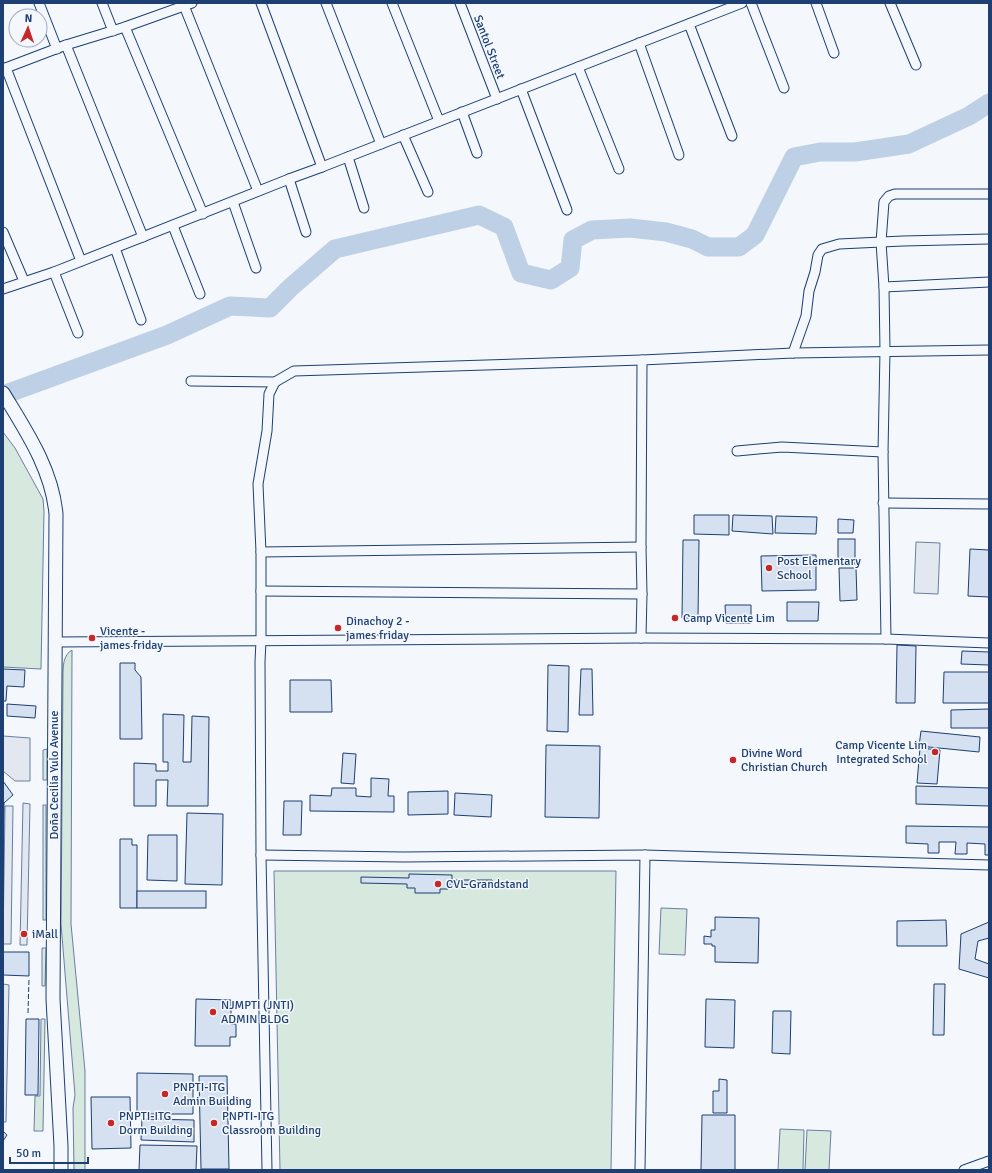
<svg xmlns="http://www.w3.org/2000/svg" width="992" height="1173" font-family="Signika,sans-serif">
<style>
.green{fill:#d7e8df;stroke:#687fa3}
.parking{fill:#e3e8f0;stroke:#687fa3}
.lines{fill:none;stroke-linecap:round;stroke-linejoin:round}
.river{stroke:#bed0e5;stroke-width:19}
.building{fill:#d5e0f0;stroke:#1d3f73}
.street-casing{stroke:#1d3f73;stroke-width:11}
.secondary-casing{stroke:#1d3f73;stroke-width:15}
.street{stroke:#f4f7fb;stroke-width:9}
.secondary{stroke:#f4f7fb;stroke-width:13}
.fence{stroke:#1d3f73;stroke-width:1;stroke-dasharray:5 2;stroke-linecap:butt}
.poi-dot{fill:#c62828;stroke:#f4f7fb;stroke-width:1.5}
.labels{text-anchor:middle;dominant-baseline:central;stroke-width:3;stroke-linejoin:round;paint-order:stroke}
.street-label{font-size:12px;fill:#1d3f73;stroke:#f4f7fb}
.poi-label{font-size:12px;fill:#1d3f73;stroke:#f4f7fb;text-anchor:start}
</style>
<rect width="100%" height="100%" fill="#f4f7fb"/>
<g class="green">
<path d="M3,432L15,448L43,499L44,511L41,669L3,667Z"/>
<path d="M72,650L71,924L85,1071V1170H74L73,1108L75,1095L61,924L63,676C63,667 63,655 72,650Z"/>
<path d="M47,749V780H43V750Z"/>
<rect x="43" y="805" width="3" height="115"/>
<path d="M274,871H616L611,1170H280Z"/>
<path d="M661,908L687,909L685,955L659,954Z"/>
<path d="M42,948H46L45,986H42Z"/>
<path d="M41,1019H45L43,1131H34L35,1096H40Z"/>
<path d="M780,1129L804,1130L803,1170H778Z"/>
<path d="M807,1130L831,1131L829,1170H805Z"/>
</g>
<g class="parking">
<path d="M916,542L940,543L938,594L914,593Z"/>
<path d="M3,736L30,738V781H15L3,771Z"/>
<path d="M23,803L30,804L27,945H20Z"/>
<path d="M5,806H13L11,944H3Z"/>
<path d="M3,984L9,985L6,1122H3Z"/>
</g>
<g class="lines">
<path class="river" d="M3,395L167,335L230,306L270,308L291,287L335,249L479,215L504,227L521,273L551,280L570,268L573,240L592,230L630,228L666,232L692,239L708,247H739L755,235L794,157L820,152H855L909,144L969,116L989,103"/>
</g>
<g class="building">
<path d="M694,515H729V535L694,534Z"/>
<path d="M733,515L772,516L773,534L732,531Z"/>
<path d="M776,516L817,517L816,534L775,533Z"/>
<path d="M838,519L854,520L853,533H838Z"/>
<rect x="838" y="539" width="17" height="25"/>
<path d="M683,540H699L698,618H682Z"/>
<path d="M970,549L989,550V597L968,596Z"/>
<path d="M816,555V590L762,591L761,556Z"/>
<path d="M839,568H856L857,600L840,601Z"/>
<path d="M787,602H819L818,621H787Z"/>
<path d="M725,605H751V623H726Z"/>
<path d="M897,645L916,646L915,703H896Z"/>
<path d="M962,651L989,652V665L961,664Z"/>
<path d="M120,663H135V670L141,677L142,739H120Z"/>
<path d="M548,665L569,666L568,732L547,731Z"/>
<path d="M3,669L25,670L24,687L7,686L6,701H3Z"/>
<path d="M581,669H592L593,715H579Z"/>
<path d="M944,672H989V703H943Z"/>
<path d="M290,680H331L332,712H290Z"/>
<path d="M7,704L36,706L35,718L7,716Z"/>
<path d="M989,709V728H951V710Z"/>
<path d="M163,714L184,715L183,762H191L192,716L209,717L208,806H167L168,780H156V806H134V763L156,764V771H168V762H163Z"/>
<path d="M921,731L980,737L979,752L919,746Z"/>
<path d="M546,745L600,746L599,818L545,817Z"/>
<path d="M920,748L940,750L937,784L917,783Z"/>
<path d="M343,753L356,754L354,784L341,783Z"/>
<path d="M371,778L389,779L388,796H394V812L310,811V795L331,796L332,788H356V796L371,797Z"/>
<path d="M3,781L13,795L4,803L3,866Z"/>
<path d="M916,786L989,788V806L916,804Z"/>
<path d="M448,791V814L408,815V792Z"/>
<path d="M455,793L492,795L491,817L454,815Z"/>
<path d="M284,801H302L301,835H283Z"/>
<path d="M187,813L223,814L222,885L185,884Z"/>
<path d="M906,826L989,827V855H985V844L967,843V854H955L956,842H939V853H928V844L906,843Z"/>
<path d="M148,835H177V881L147,880Z"/>
<path d="M120,839H132V845H137V908H120Z"/>
<path d="M409,874L452,875V880H492V885L448,884V889H440V893H415V888H407V884L361,883V877L409,878Z"/>
<rect x="137" y="891" width="69" height="17"/>
<path d="M715,917L759,918L758,963L715,962V946H712V944H704V936L711,937V930H715Z"/>
<path d="M946,920L947,946H897V921Z"/>
<path d="M989,922V938L978,941L975,959L989,964V978L959,969L961,934Z"/>
<path d="M3,952H29V976L3,975Z"/>
<path d="M934,984H945L944,1035H933Z"/>
<path d="M196,999L231,1000V1024H236V1037H230V1046H195Z"/>
<path d="M706,999L735,1000L734,1048L705,1047Z"/>
<path d="M773,1011H791L790,1054L772,1053Z"/>
<path d="M26,1019H39L38,1095H25Z"/>
<path d="M137,1073L193,1074V1114H137Z"/>
<path d="M199,1076H227L229,1169H201Z"/>
<path d="M719,1079L727,1080V1113H713V1091H719Z"/>
<path d="M91,1097H130L131,1148L92,1149Z"/>
<path d="M702,1115H735V1170H701Z"/>
<path d="M142,1119L194,1120V1142L141,1140Z"/>
<path d="M3,1131L7,1135L3,1141Z"/>
<path d="M140,1145L197,1146L196,1170H139Z"/>
</g>
<g class="lines">
<g class="street-casing">
<g id="street">
<path d="M39,3L57,49"/>
<path d="M102,3L113,31"/>
<path d="M183,3L258,191"/>
<path d="M261,3L322,167"/>
<path d="M326,3L381,144"/>
<path d="M392,3L439,121"/>
<path d="M460,3L497,99"/>
<path d="M751,3L784,88"/>
<path d="M816,3L834,53"/>
<path d="M890,3L916,65"/>
<path d="M689,24L732,136"/>
<path d="M125,27L203,214"/>
<path d="M639,43L679,155"/>
<path d="M66,45L143,237"/>
<path d="M578,67L619,169"/>
<path d="M6,68L81,261"/>
<path d="M3,69L66,45L125,27L192,3"/>
<path d="M521,89L567,210"/>
<path d="M462,112L477,153"/>
<path d="M403,135L428,192"/>
<path d="M348,157L364,208"/>
<path d="M289,179L306,232"/>
<path d="M233,202L256,268"/>
<path d="M173,226L200,294"/>
<path d="M3,232L24,281"/>
<path d="M115,248L141,320"/>
<path d="M54,272L78,333"/>
<path d="M884,287L989,282"/>
<path d="M3,289L54,272L289,179L322,167L742,3"/>
<path d="M793,353L806,316L809,291L815,272L818,255L822,249L839,244L903,241L989,239"/>
<path d="M191,381L275,382L294,371L642,360L793,353L989,350"/>
<path d="M737,451L782,447L883,452"/>
<path d="M883,503L989,504"/>
<path d="M261,552L641,547"/>
<path d="M261,591L642,594"/>
<path d="M641,638L642,594L641,547L642,360"/>
<path d="M886,639L883,452L885,351L884,287L881,242L884,202L889,196L895,194H989"/>
<path d="M55,642L641,638L886,639L989,643"/>
<path d="M261,855L404,857L645,855L989,865"/>
<path d="M267,1170L261,855L260,662L261,640V552L258,484L267,431L269,394L275,382"/>
<path d="M640,1170L645,855"/>
<path d="M964,1170L989,1161"/>
</g>
</g>
<g class="secondary-casing">
<path id="secondary" d="M3,393C26,431 52,469 56,514L53,999L61,1146V1170"/>
</g>
<use href="#street" class="street"/>
<use href="#secondary" class="secondary"/>
<path class="fence" d="M28,1013L29,978"/>
</g>
<g class="poi-dot">
<circle cx="769" cy="568" r="4"/>
<circle cx="675" cy="618" r="4"/>
<circle cx="338" cy="628" r="4"/>
<circle cx="92" cy="638" r="4"/>
<circle cx="935" cy="752" r="4"/>
<circle cx="733" cy="760" r="4"/>
<circle cx="438" cy="884" r="4"/>
<circle cx="24" cy="934" r="4"/>
<circle cx="213" cy="1012" r="4"/>
<circle cx="165" cy="1094" r="4"/>
<circle cx="111" cy="1123" r="4"/>
<circle cx="214" cy="1123" r="4"/>
</g>
<g class="labels">
<g class="street-label">
<text transform="translate(489 47) rotate(69)">Santol Street</text>
<text transform="translate(54 775) rotate(-90)">Doña Cecilia Yulo Avenue</text>
</g>
<g class="poi-label">
<text x="777" y="561">Post Elementary<tspan x="777" dy="14">School</tspan></text>
<text x="683" y="618">Camp Vicente Lim</text>
<text x="346" y="621">Dinachoy 2 -<tspan x="346" dy="14">james friday</tspan></text>
<text x="100" y="631">Vicente -<tspan x="100" dy="14">james friday</tspan></text>
<text x="927" y="745" text-anchor="end">Camp Vicente Lim<tspan x="927" dy="14">Integrated School</tspan></text>
<text x="741" y="753">Divine Word<tspan x="741" dy="14">Christian Church</tspan></text>
<text x="446" y="884">CVL Grandstand</text>
<text x="32" y="934">iMall</text>
<text x="221" y="1005">NJMPTI (JNTI)<tspan x="221" dy="14">ADMIN BLDG</tspan></text>
<text x="173" y="1087">PNPTI-ITG<tspan x="173" dy="14">Admin Building</tspan></text>
<text x="119" y="1116">PNPTI-ITG<tspan x="119" dy="14">Dorm Building</tspan></text>
<text x="222" y="1116">PNPTI-ITG<tspan x="222" dy="14">Classroom Building</tspan></text>
</g>
</g>
<rect width="992" height="1173" fill="none" stroke="#1d3f73" stroke-width="8"/>
<g transform="translate(28 28) rotate(3)"><circle r="19" fill="#f4f7fb" stroke="#9eadc5"/>
<path d="M0-3L7 15L0 10L-7 15Z" fill="#c62828"/>
<text y="-6" font-size="11" font-weight="bold" text-anchor="middle" fill="#1d3f73">N</text>
</g>
<path d="M10 1157v6h78v-6" fill="none" stroke="#1d3f73" stroke-width="2"/>
<text x="16" y="1157" font-size="12" fill="#1d3f73" stroke="#f4f7fb" stroke-width="3" paint-order="stroke">50 m</text>
</svg>
